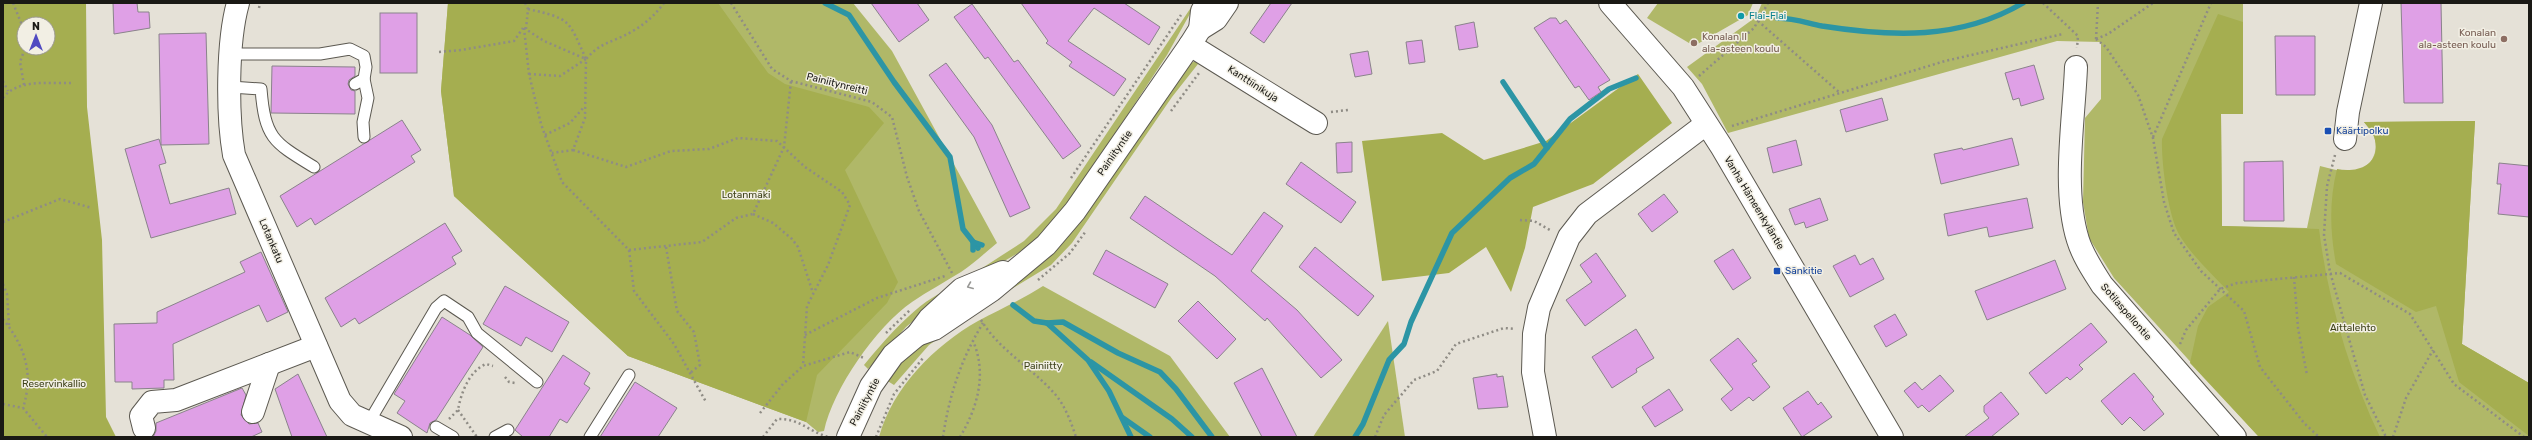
<svg xmlns="http://www.w3.org/2000/svg" width="2532" height="440" font-family="Rubik,sans-serif">
<style>
.green{fill:#b0b868}
.forest{fill:#a5ae50;fill-rule:evenodd}
.lines{fill:none;stroke-linecap:round;stroke-linejoin:round}
.stream{stroke:#2c95a5;stroke-width:5.5}
.building{fill:#dfa0e6;stroke:#8a838b}
.service-casing{stroke:#5c5951;stroke-width:13}
.minor-casing{stroke:#5c5951;stroke-width:24}
.tertiary-casing{stroke:#5c5951;stroke-width:24}
.path{stroke:#8f8c85;stroke-width:2.5;stroke-dasharray:2 3;stroke-linecap:butt}
.service{stroke:#fff;stroke-width:11}
.minor{stroke:#fff;stroke-width:22}
.tertiary{stroke:#fff;stroke-width:22}
.oneway{stroke:#989896}
.culture-dot{fill:#0f9aa8;stroke:#f2efe4;stroke-width:1.5}
.education-dot{fill:#8d6e63;stroke:#f2efe4;stroke-width:1.5}
.transit-dot{fill:#1a4fb4;stroke:#f2efe4;stroke-width:1.5}
.labels{text-anchor:middle;dominant-baseline:central;stroke-width:3;stroke-linejoin:round;paint-order:stroke}
.culture-label{font-size:10px;fill:#0d838f;stroke:#f2efe4;text-anchor:start}
.education-label{font-size:10px;fill:#785e54;stroke:#f2efe4;text-anchor:end}
.street-label{font-size:10px;fill:#1a1915;stroke:#f2efe4}
.transit-label{font-size:10px;fill:#164399;stroke:#f2efe4;text-anchor:start}
.park-label{font-size:10px;fill:#3f431b;stroke:#f2efe4}
</style>
<rect width="100%" height="100%" fill="#e5e1d7"/>
<g class="green">
<path d="M448,3H853L892,51L997,243C985,253 974,263 961,272C945,282 928,291 912,302C876,327 833,389 824,431L818,432L806,422L628,356L454,196L441,91Z"/>
<path d="M1194,3H1196L1167,55L1062,214C1033,248 1010,259 970,278V276L1024,241L1056,209Z"/>
<path d="M1658,3H1753L1748,15L1694,46L1647,18Z"/>
<path d="M1762,3H2243V114H2221L2222,226L2307,228L2320,166C2329,168 2339,171 2348,172C2365,172 2379,158 2375,140C2374,134 2368,127 2364,122L2475,121L2462,344L2529,383V437H2259L2114,278L2089,238L2083,202L2085,118L2101,99V42L2057,41L1728,133L1702,84L1687,67L1756,17Z"/>
<path d="M1195,61L1198,64L1172,97L1072,243L1051,265L985,305L1046,260L1075,228L1179,70Z"/>
<path d="M1043,286L1170,356L1230,437H879C893,387 934,346 978,321C1000,309 1023,299 1043,286Z"/>
<path d="M949,290L906,327L868,369L864,365C883,342 920,298 949,290Z"/>
<path d="M967,318L929,345L894,385L886,380L907,353Z"/>
<path d="M1388,321L1405,437H1313Z"/>
</g>
<g class="forest">
<path d="M3,3H86L87,107L102,240L106,417L116,437H3ZM24,24H48V48H24Z"/>
<path d="M448,3H718L768,73L785,84L869,107L884,123L845,170L898,282L887,303L817,375L806,422L628,356L454,196L441,91Z"/>
<path d="M2218,14L2243,22V114H2221L2222,226L2319,229C2328,301 2349,372 2380,437H2259L2190,363L2198,326L2208,307L2229,292C2212,274 2193,257 2180,236C2168,217 2161,161 2162,139Z"/>
<path d="M1638,74L1672,123L1593,184L1533,207L1525,248L1511,292L1486,247L1449,273L1382,281L1362,141L1442,133L1484,160L1546,141Z"/>
<path d="M2475,121L2462,344L2529,383V436L2459,382L2436,306L2416,312L2336,264C2330,232 2329,201 2337,169C2356,173 2381,166 2375,140C2374,133 2368,127 2364,122Z"/>
</g>
<g class="lines">
<g class="stream">
<path d="M825,3L849,15L894,82L950,157L963,229L978,248"/>
<path d="M1777,18C1793,18 1807,23 1822,26C1892,37 1960,40 2023,3"/>
<path d="M1503,82L1547,148"/>
<path d="M973,250V242L982,245"/>
<path d="M1013,305L1034,321L1047,323L1088,360L1109,391L1131,437"/>
<path d="M1047,323L1063,322L1118,353L1160,372L1176,389L1212,437"/>
<path d="M1091,362L1172,419L1192,437"/>
<path d="M1123,418L1150,437"/>
<path d="M1355,437L1363,424L1389,360L1404,344L1411,322L1452,233L1510,178L1534,164L1570,119L1609,89L1636,78"/>
</g>
</g>
<g class="building">
<path d="M113,3H137L138,12H149L150,28L114,34Z"/>
<path d="M871,3H917L929,20L899,42Z"/>
<path d="M1021,3H1124L1160,27L1149,45L1094,8L1068,41L1126,79L1114,96L1069,66L1072,62L1046,43L1048,41Z"/>
<path d="M1271,3H1292L1264,43L1250,33Z"/>
<path d="M2401,3H2441L2443,103H2404Z"/>
<path d="M972,4L1014,62L1018,60L1081,146L1063,159L988,57L985,59L954,17Z"/>
<rect x="380" y="13" width="37" height="60"/>
<path d="M1550,18H1556L1560,24L1566,20L1610,80L1598,87L1601,92L1589,100L1579,86L1575,88L1534,28Z"/>
<path d="M1474,22L1478,47L1459,50L1455,26Z"/>
<path d="M206,33L209,144L161,145L159,34Z"/>
<path d="M2275,36H2315V95H2276Z"/>
<path d="M1422,40L1425,62L1409,64L1406,42Z"/>
<path d="M1368,51L1372,74L1355,77L1350,54Z"/>
<path d="M946,63L992,125L1030,208L1010,217L974,137L929,75Z"/>
<path d="M2034,65L2044,99L2021,106L2019,98L2013,100L2005,73Z"/>
<path d="M272,66L355,67V76L349,80L348,84L351,90L355,91V114L271,113Z"/>
<path d="M1882,98L1888,120L1846,132L1840,110Z"/>
<path d="M402,120L421,150L411,156L415,162L315,225L311,218L297,227L280,196Z"/>
<path d="M2012,138L2019,165L1941,184L1934,154L1962,148L1963,150Z"/>
<path d="M159,139L166,163L159,165L170,204L229,188L236,214L151,238L125,149Z"/>
<path d="M1796,140L1802,165L1773,173L1767,148Z"/>
<path d="M1352,142V172L1337,173L1336,143Z"/>
<path d="M2283,161L2284,221H2244V162Z"/>
<path d="M1301,162L1356,202L1341,223L1286,184Z"/>
<path d="M2499,163L2529,166V217L2498,214L2501,184H2497Z"/>
<path d="M1664,194L1678,212L1652,232L1638,214Z"/>
<path d="M1145,196L1232,255L1264,212L1283,226L1251,271L1297,310L1342,360L1321,378L1267,318L1265,321L1215,276L1130,218Z"/>
<path d="M1820,198L1828,220L1806,228L1804,222L1795,225L1789,209Z"/>
<path d="M2027,198L2033,228L1989,237L1987,227L1948,236L1944,214Z"/>
<path d="M445,223L462,251L452,257L456,264L359,324L355,318L341,327L325,298Z"/>
<path d="M1315,247L1374,296L1358,316L1299,267Z"/>
<path d="M1733,249L1751,278L1733,290L1714,261Z"/>
<path d="M1106,250L1168,284L1155,308L1093,274Z"/>
<path d="M261,252L288,312L267,322L259,305L173,344L174,380H164V388L132,389V382H115L114,324L157,323V312L245,272L240,262Z"/>
<path d="M1596,253L1626,296L1585,326L1566,300L1592,282L1580,265Z"/>
<path d="M1855,255L1860,265L1873,258L1884,279L1850,297L1833,266Z"/>
<path d="M2055,260L2066,289L1987,320L1975,291Z"/>
<path d="M505,286L569,322L552,352L526,337L521,346L483,324Z"/>
<path d="M1198,301L1236,339L1217,359L1178,321Z"/>
<path d="M1895,314L1907,335L1886,347L1874,326Z"/>
<path d="M442,317L470,335L483,347L436,420L430,423L427,433L397,413L405,401L394,394Z"/>
<path d="M2091,323L2107,342L2079,365L2083,369L2070,380L2067,377L2046,394L2029,373Z"/>
<path d="M1636,329L1654,358L1636,369L1637,372L1612,388L1592,357Z"/>
<path d="M1738,338L1757,361L1752,364L1770,387L1753,401L1749,397L1731,411L1721,399L1733,389L1710,360Z"/>
<path d="M563,355L590,373L584,384L590,388L567,423L560,419L549,437H523L515,430Z"/>
<path d="M1262,368L1297,437H1262L1234,383Z"/>
<path d="M2134,373L2154,397L2152,399L2164,414L2144,431L2130,417L2122,425L2101,401Z"/>
<path d="M298,374L327,437H292L275,389Z"/>
<path d="M1497,374V377L1503,376L1508,407L1478,409L1473,378Z"/>
<path d="M1940,375L1954,391L1929,412L1922,405L1918,408L1904,391L1915,382L1922,390Z"/>
<path d="M635,382L677,408L658,437H600Z"/>
<path d="M242,388L246,395L241,415L249,424L258,423L262,432L251,437H153L156,431V423Z"/>
<path d="M1669,389L1683,410L1655,427L1642,407Z"/>
<path d="M1808,391L1818,405L1821,402L1832,417L1802,437L1783,408Z"/>
<path d="M2001,392L2019,414L1991,437H1964L1989,418L1984,412V406Z"/>
</g>
<g class="lines">
<g class="service-casing">
<g id="service">
<path d="M231,54H320L350,49L364,56L366,67L364,79L355,84"/>
<path d="M231,87L261,89C265,138 273,142 314,167"/>
<path d="M364,137L363,122L368,98L364,79"/>
<path d="M369,422L436,308L444,301L468,317L477,333L537,382"/>
<path d="M436,427L453,437"/>
<path d="M495,437L508,430"/>
<path d="M590,437L629,375"/>
</g>
</g>
<g class="minor-casing">
<g id="minor">
<path d="M238,3C227,42 227,115 234,155L340,401L352,415L401,437"/>
<path d="M1190,45L1316,123"/>
<path d="M2076,67C2074,120 2062,189 2078,240C2083,256 2093,271 2102,285L2235,437"/>
<path d="M2345,139L2348,112L2371,3"/>
<path d="M253,412L269,364"/>
<path d="M144,428L141,416L152,402L176,400L316,346"/>
<path d="M1545,437L1533,372L1534,334L1539,308L1569,237L1587,214L1706,124"/>
</g>
</g>
<g class="tertiary-casing">
<g id="tertiary">
<path d="M1610,3L1683,87L1721,146L1892,437"/>
<path d="M1200,29L1216,19L1227,3"/>
<path d="M917,335L934,329L992,290L1046,245L1075,211L1190,45L1200,29L1202,11L1207,3"/>
<path d="M848,437L871,386L893,355L917,335L929,319L962,289L1003,272"/>
</g>
</g>
<g class="path">
<path d="M13,3L24,30"/>
<path d="M525,3L528,9L526,29"/>
<path d="M731,3L772,69L791,81L872,102L892,117L907,177L919,211L952,273"/>
<path d="M2043,3L2078,36L2077,48"/>
<path d="M259,8L260,3"/>
<path d="M528,9C571,19 568,19 586,59"/>
<path d="M1758,21L1840,93"/>
<path d="M524,28L529,74L541,124L562,182L629,250L634,291L674,344L706,402"/>
<path d="M524,28L544,41L586,59C602,41 612,43 631,32C644,25 655,15 664,3"/>
<path d="M2096,39L2106,47L2138,95L2153,138L2164,202L2174,233L2201,271L2244,311L2260,367L2304,423L2319,437"/>
<path d="M2096,39L2108,34L2153,3"/>
<path d="M2096,39L2098,3"/>
<path d="M439,52L461,50L514,41L523,28"/>
<path d="M529,74L560,76L586,59L585,118L573,150L552,153"/>
<path d="M1699,76L1754,28L1768,3"/>
<path d="M3,81L8,91"/>
<path d="M24,85L20,62L25,48"/>
<path d="M3,98C18,78 50,84 73,83"/>
<path d="M1171,111L1199,73"/>
<path d="M1331,112L1348,110"/>
<path d="M1732,126L1945,61L2063,34"/>
<path d="M545,135L570,123L584,107"/>
<path d="M2153,137L2211,3"/>
<path d="M573,150L626,167L671,151L709,149L738,138L777,141L805,167L842,192L850,205L828,265L807,306L803,366"/>
<path d="M2335,155L2327,186L2324,235L2330,272L2365,395L2386,437"/>
<path d="M1071,178L1181,15"/>
<path d="M753,214L773,223L792,239L798,247L813,293"/>
<path d="M1520,220L1534,221L1550,230"/>
<path d="M3,222L60,199L92,208"/>
<path d="M666,247L677,311L694,332L700,365L690,373"/>
<path d="M629,250L702,242L736,218L753,214L784,147L791,81"/>
<path d="M2294,277L2298,328L2307,375"/>
<path d="M1038,280L1070,253L1086,231"/>
<path d="M3,284L7,294L9,325"/>
<path d="M3,319C25,347 34,373 23,408"/>
<path d="M981,320C999,350 1031,367 1054,393C1065,405 1071,422 1076,437"/>
<path d="M886,333L910,310"/>
<path d="M805,335L877,298L945,276"/>
<path d="M2180,344L2186,330L2220,289L2237,283L2340,273L2410,314L2454,384L2524,437"/>
<path d="M505,377L509,382L515,383"/>
<path d="M3,404L23,408L47,437"/>
<path d="M458,410L477,437"/>
<path d="M760,413L783,384L803,366L850,352L864,358"/>
<path d="M449,419L458,410C461,393 469,371 486,364L493,366"/>
<path d="M763,437L777,419C799,418 808,431 828,437"/>
<path d="M876,437L894,394L923,358"/>
<path d="M943,437C949,396 961,359 983,323"/>
<path d="M960,437C978,407 987,373 973,341"/>
<path d="M1375,437L1384,415L1414,380L1437,371L1456,344L1504,328L1515,329"/>
<path d="M2393,437L2406,398L2433,350"/>
</g>
<use href="#service" class="service"/>
<use href="#minor" class="minor"/>
<use href="#tertiary" class="tertiary"/>
</g>
<defs><path id="oneway-chevron" d="M-2-3.5L2.5 0L-2 3.5" fill="none" stroke-width="1.6" stroke-linecap="round" stroke-linejoin="round"/></defs>
<use class="oneway" href="#oneway-chevron" transform="translate(970 286) rotate(158)"/>
<circle class="culture-dot" cx="1741" cy="16" r="4"/>
<g class="education-dot">
<circle cx="2504" cy="39" r="4"/>
<circle cx="1694" cy="43" r="4"/>
</g>
<g class="transit-dot">
<rect x="2324" y="127" width="8" height="8" rx="2"/>
<rect x="1773" y="267" width="8" height="8" rx="2"/>
</g>
<g class="labels">
<g class="culture-label">
<text x="1749" y="16">Flai-Flai</text>
</g>
<g class="education-label">
<text x="2496" y="33">Konalan<tspan x="2496" dy="12">ala-asteen koulu</tspan></text>
<text x="1702" y="37" text-anchor="start">Konalan II<tspan x="1702" dy="12">ala-asteen koulu</tspan></text>
</g>
<g class="street-label">
<text transform="translate(837 84) rotate(14)">Painiitynreitti</text>
<text transform="translate(1253 84) rotate(33)">Kanttiinikuja</text>
<text transform="translate(1115 153) rotate(-55)">Painiityntie</text>
<text transform="translate(1754 203) rotate(59)">Vanha Hämeenkyläntie</text>
<text transform="translate(271 241) rotate(67)">Lotankatu</text>
<text transform="translate(2126 312) rotate(49)">Sotilaspellontie</text>
<text transform="translate(865 402) rotate(-62)">Painiityntie</text>
</g>
<g class="transit-label">
<text x="2336" y="131">Käärtipolku</text>
<text x="1785" y="271">Sänkitie</text>
</g>
<g class="park-label">
<text x="746" y="195">Lotanmäki</text>
<text x="2353" y="328">Aittalehto</text>
<text x="1043" y="366">Painiitty</text>
<text x="54" y="384">Reservinkallio</text>
</g>
</g>
<rect width="2532" height="440" fill="none" stroke="#1a1915" stroke-width="8"/>
<g transform="translate(36 36)"><circle r="19" fill="#f2efe4" stroke="#9c9991"/>
<path d="M0-3L7 15L0 10L-7 15Z" fill="#504ac1"/>
<text y="-6" font-size="11" font-weight="bold" text-anchor="middle" fill="#1a1915">N</text>
</g>
</svg>
